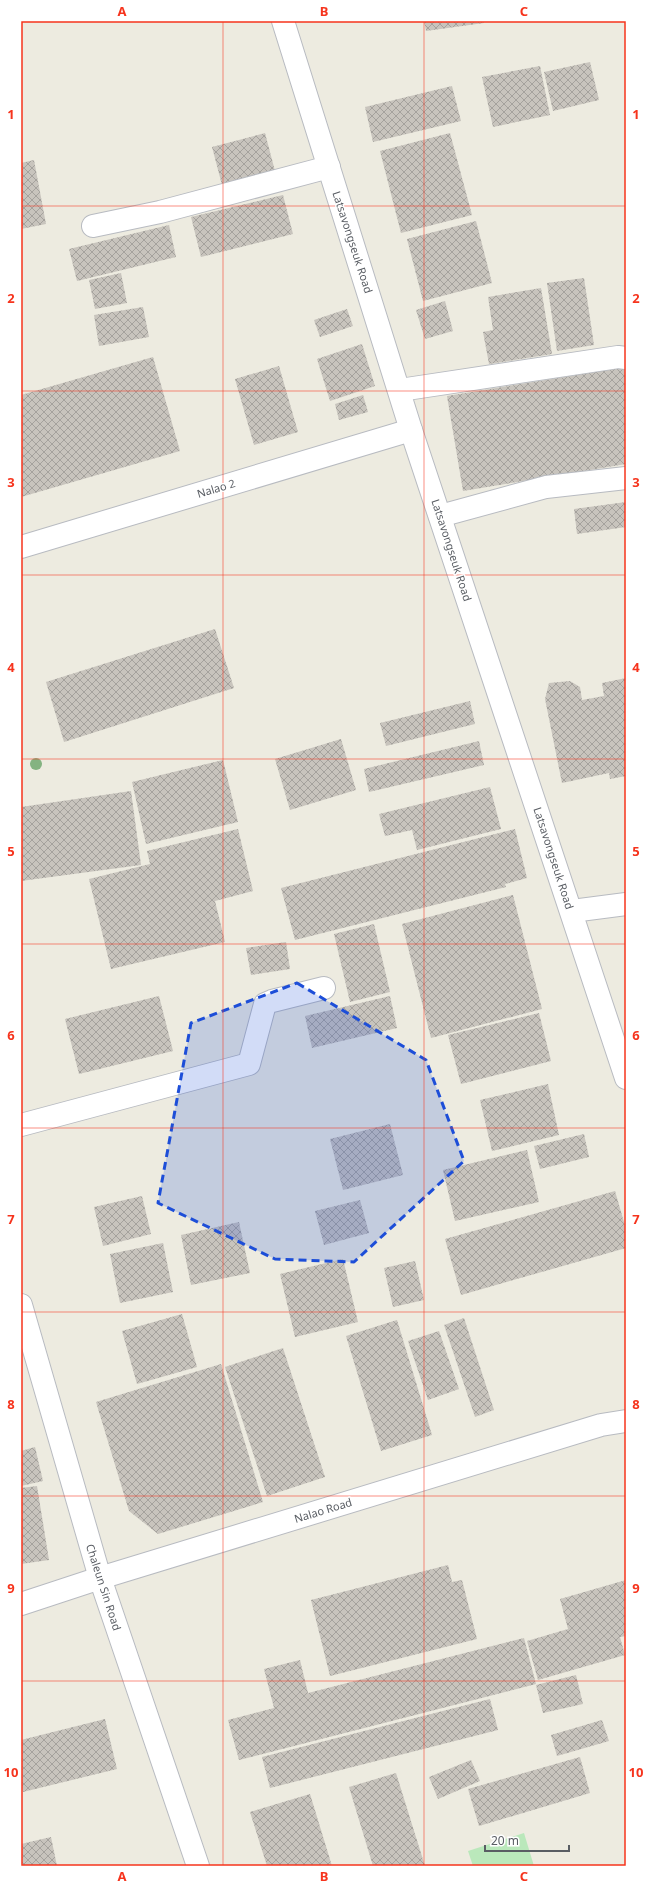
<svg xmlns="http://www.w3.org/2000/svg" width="647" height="1887" font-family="'Noto Sans',sans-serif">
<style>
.green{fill:#bae8bb}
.building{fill:url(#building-cross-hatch)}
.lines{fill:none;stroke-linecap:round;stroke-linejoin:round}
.minor-casing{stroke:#b8bbc1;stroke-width:24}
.minor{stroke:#fff;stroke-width:22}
.tree{fill:#84b381}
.marked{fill:#1d4ed8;fill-opacity:0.2;stroke:#1d4ed8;stroke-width:3;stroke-dasharray:8 5;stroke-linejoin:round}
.grid{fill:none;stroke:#f6341d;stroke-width:1;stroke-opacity:0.55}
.labels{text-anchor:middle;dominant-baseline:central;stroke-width:3;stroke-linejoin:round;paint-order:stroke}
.street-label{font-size:11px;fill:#595d63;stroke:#fff}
.neatline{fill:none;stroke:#f6341d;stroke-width:1.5}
.grid-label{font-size:13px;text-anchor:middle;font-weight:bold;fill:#f6341d}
</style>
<defs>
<pattern id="building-cross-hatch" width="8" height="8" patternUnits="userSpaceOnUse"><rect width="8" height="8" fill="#c8c4bd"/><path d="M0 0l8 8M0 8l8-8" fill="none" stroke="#a5a29d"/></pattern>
</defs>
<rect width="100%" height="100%" fill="#edebe0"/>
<path class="green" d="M524,1833L534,1866H473L468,1851Z"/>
<g class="building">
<path d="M424,21H484V23L426,31Z"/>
<path d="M590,62L599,100L553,111L544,72Z"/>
<path d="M540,66L550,115L493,127L482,77Z"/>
<path d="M452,86L461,121L373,142L365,107Z"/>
<path d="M265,133L275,171L222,185L212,147Z"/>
<path d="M450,133L472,215L401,233L380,151Z"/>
<path d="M34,160L46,224L21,229V163Z"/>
<path d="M283,195L293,234L201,257L191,217Z"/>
<path d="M476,221L492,283L423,301L407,239Z"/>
<path d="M169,225L176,257L77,281L69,249Z"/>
<path d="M121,273L127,303L95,309L89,280Z"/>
<path d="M584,278L594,345L557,351L547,283Z"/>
<path d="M541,288L552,354L489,364L483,332L493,330L488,297Z"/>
<path d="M445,301L453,331L425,339L416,310Z"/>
<path d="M143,307L149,337L99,346L94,315Z"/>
<path d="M347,309L353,326L320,337L314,320Z"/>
<path d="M362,344L375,386L330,401L317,359Z"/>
<path d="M153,357L180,451L21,497V395Z"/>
<path d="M279,366L298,432L254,445L235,379Z"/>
<path d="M626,367V464L463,491L447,396Z"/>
<path d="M363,395L368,412L339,420L335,404Z"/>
<path d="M626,502V527L577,534L574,509Z"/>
<path d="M215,629L234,688L64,742L46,682Z"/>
<path d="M626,678V776L610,779L609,773L562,783L545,699L549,683L570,681L580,687L582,700L604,696L602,683Z"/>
<path d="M470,701L475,724L386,746L380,723Z"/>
<path d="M341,739L356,790L290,810L275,759Z"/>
<path d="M479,741L484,765L369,792L364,769Z"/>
<path d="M223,760L238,822L146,844L132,782Z"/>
<path d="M490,787L501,829L417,850L412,830L385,836L379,814Z"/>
<path d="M131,791L141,865L21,881V807Z"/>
<path d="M238,829L253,891L215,901L225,942L111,969L89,879L150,864L147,851Z"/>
<path d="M515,829L527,878L505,884L506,887L295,940L281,888Z"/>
<path d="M513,895L542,1009L431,1038L402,924Z"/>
<path d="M374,924L390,992L350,1002L334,934Z"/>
<path d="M286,942L290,969L251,975L246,948Z"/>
<path d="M159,996L173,1051L79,1074L65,1019Z"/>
<path d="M390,996L397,1028L312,1048L305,1016Z"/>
<path d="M539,1013L551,1061L461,1084L448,1035Z"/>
<path d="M548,1084L559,1135L492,1151L480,1100Z"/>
<path d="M390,1124L403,1175L343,1190L330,1139Z"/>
<path d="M584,1134L589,1157L540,1169L534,1146Z"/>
<path d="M527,1150L539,1202L455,1221L443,1170Z"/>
<path d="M615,1191L626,1229V1248L461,1295L445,1239Z"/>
<path d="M142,1196L151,1234L103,1246L94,1207Z"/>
<path d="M360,1200L369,1233L324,1245L315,1211Z"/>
<path d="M239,1222L250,1273L191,1285L181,1235Z"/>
<path d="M163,1243L173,1292L120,1303L110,1254Z"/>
<path d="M343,1259L358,1322L295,1337L280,1274Z"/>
<path d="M415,1261L424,1300L393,1307L384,1268Z"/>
<path d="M182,1314L197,1367L137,1384L122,1331Z"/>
<path d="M464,1318L494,1410L475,1417L444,1325Z"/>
<path d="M397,1320L432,1435L381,1451L346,1336Z"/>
<path d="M439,1331L459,1389L428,1400L408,1341Z"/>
<path d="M283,1348L325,1477L267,1496L225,1367Z"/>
<path d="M221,1364L263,1502L158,1534L129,1511L96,1402Z"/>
<path d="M35,1447L43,1481L21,1486V1451Z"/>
<path d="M37,1486L49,1560L21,1564V1488Z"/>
<path d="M448,1565L452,1582L462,1580L477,1639L330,1676L311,1600Z"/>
<path d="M626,1580V1636L620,1637L625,1655L538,1680L527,1641L568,1629L560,1599Z"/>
<path d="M524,1638L536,1684L239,1760L228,1720L274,1708L264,1669L300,1660L308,1693Z"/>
<path d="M576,1675L583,1704L543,1713L536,1685Z"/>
<path d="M490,1699L498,1730L270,1788L262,1757Z"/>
<path d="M105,1719L117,1769L23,1792L21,1783V1740Z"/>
<path d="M602,1720L609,1741L557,1756L551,1735Z"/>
<path d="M580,1757L590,1793L479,1826L468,1789Z"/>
<path d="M471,1760L480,1781L438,1799L429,1777Z"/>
<path d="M396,1773L425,1866H373L349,1787Z"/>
<path d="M310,1794L332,1866H267L250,1812Z"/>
<path d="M51,1837L57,1866H21V1844Z"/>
</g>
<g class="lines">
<g class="minor-casing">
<g id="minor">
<path d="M283,21L411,430L626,1078"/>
<path d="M93,226L160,212L329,167"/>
<path d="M400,390L618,357L626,358"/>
<path d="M440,516L546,487L626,478"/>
<path d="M21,547L411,430"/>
<path d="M572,911L626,904"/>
<path d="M21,1125L249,1064L265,1004L272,1001L324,988"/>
<path d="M21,1305L100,1578L198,1866"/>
<path d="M21,1604L100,1578L601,1425L626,1421"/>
</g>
</g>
<use href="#minor" class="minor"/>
</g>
<circle class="tree" cx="36" cy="764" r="6"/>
<path class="marked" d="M297,983L426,1060L464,1161L354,1262L275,1259L158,1203L191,1023Z"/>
<path class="grid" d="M223,21V1866M424,21V1866M21,206H626M21,391H626M21,575H626M21,759H626M21,944H626M21,1128H626M21,1312H626M21,1496H626M21,1681H626"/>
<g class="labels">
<g class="street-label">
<text transform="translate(353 242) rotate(72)">Latsavongseuk Road</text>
<text transform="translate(216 488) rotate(-17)">Nalao 2</text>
<text transform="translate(452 550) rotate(72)">Latsavongseuk Road</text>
<text transform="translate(554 858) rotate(72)">Latsavongseuk Road</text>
<text transform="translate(323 1510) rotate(-17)">Nalao Road</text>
<text transform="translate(104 1587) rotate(72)">Chaleun Sin Road</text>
</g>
</g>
<rect width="647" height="1887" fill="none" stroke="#ffffff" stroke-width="44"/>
<path d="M485 1845v6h84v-6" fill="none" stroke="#595d63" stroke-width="2"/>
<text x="491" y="1845" font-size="12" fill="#595d63" stroke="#ffffff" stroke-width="3" paint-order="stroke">20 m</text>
<rect x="22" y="22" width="603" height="1843" class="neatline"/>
<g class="grid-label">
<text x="122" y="16">A</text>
<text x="324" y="16">B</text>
<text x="524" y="16">C</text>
<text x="11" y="119">1</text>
<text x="636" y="119">1</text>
<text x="11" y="303">2</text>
<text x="636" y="303">2</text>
<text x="11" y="487">3</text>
<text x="636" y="487">3</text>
<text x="11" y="672">4</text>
<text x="636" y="672">4</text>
<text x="11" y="856">5</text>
<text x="636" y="856">5</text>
<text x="11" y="1040">6</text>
<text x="636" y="1040">6</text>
<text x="11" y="1224">7</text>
<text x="636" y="1224">7</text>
<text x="11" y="1409">8</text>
<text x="636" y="1409">8</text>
<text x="11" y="1593">9</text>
<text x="636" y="1593">9</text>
<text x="11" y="1777">10</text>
<text x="636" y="1777">10</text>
<text x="122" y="1881">A</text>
<text x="324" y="1881">B</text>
<text x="524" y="1881">C</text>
</g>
</svg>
